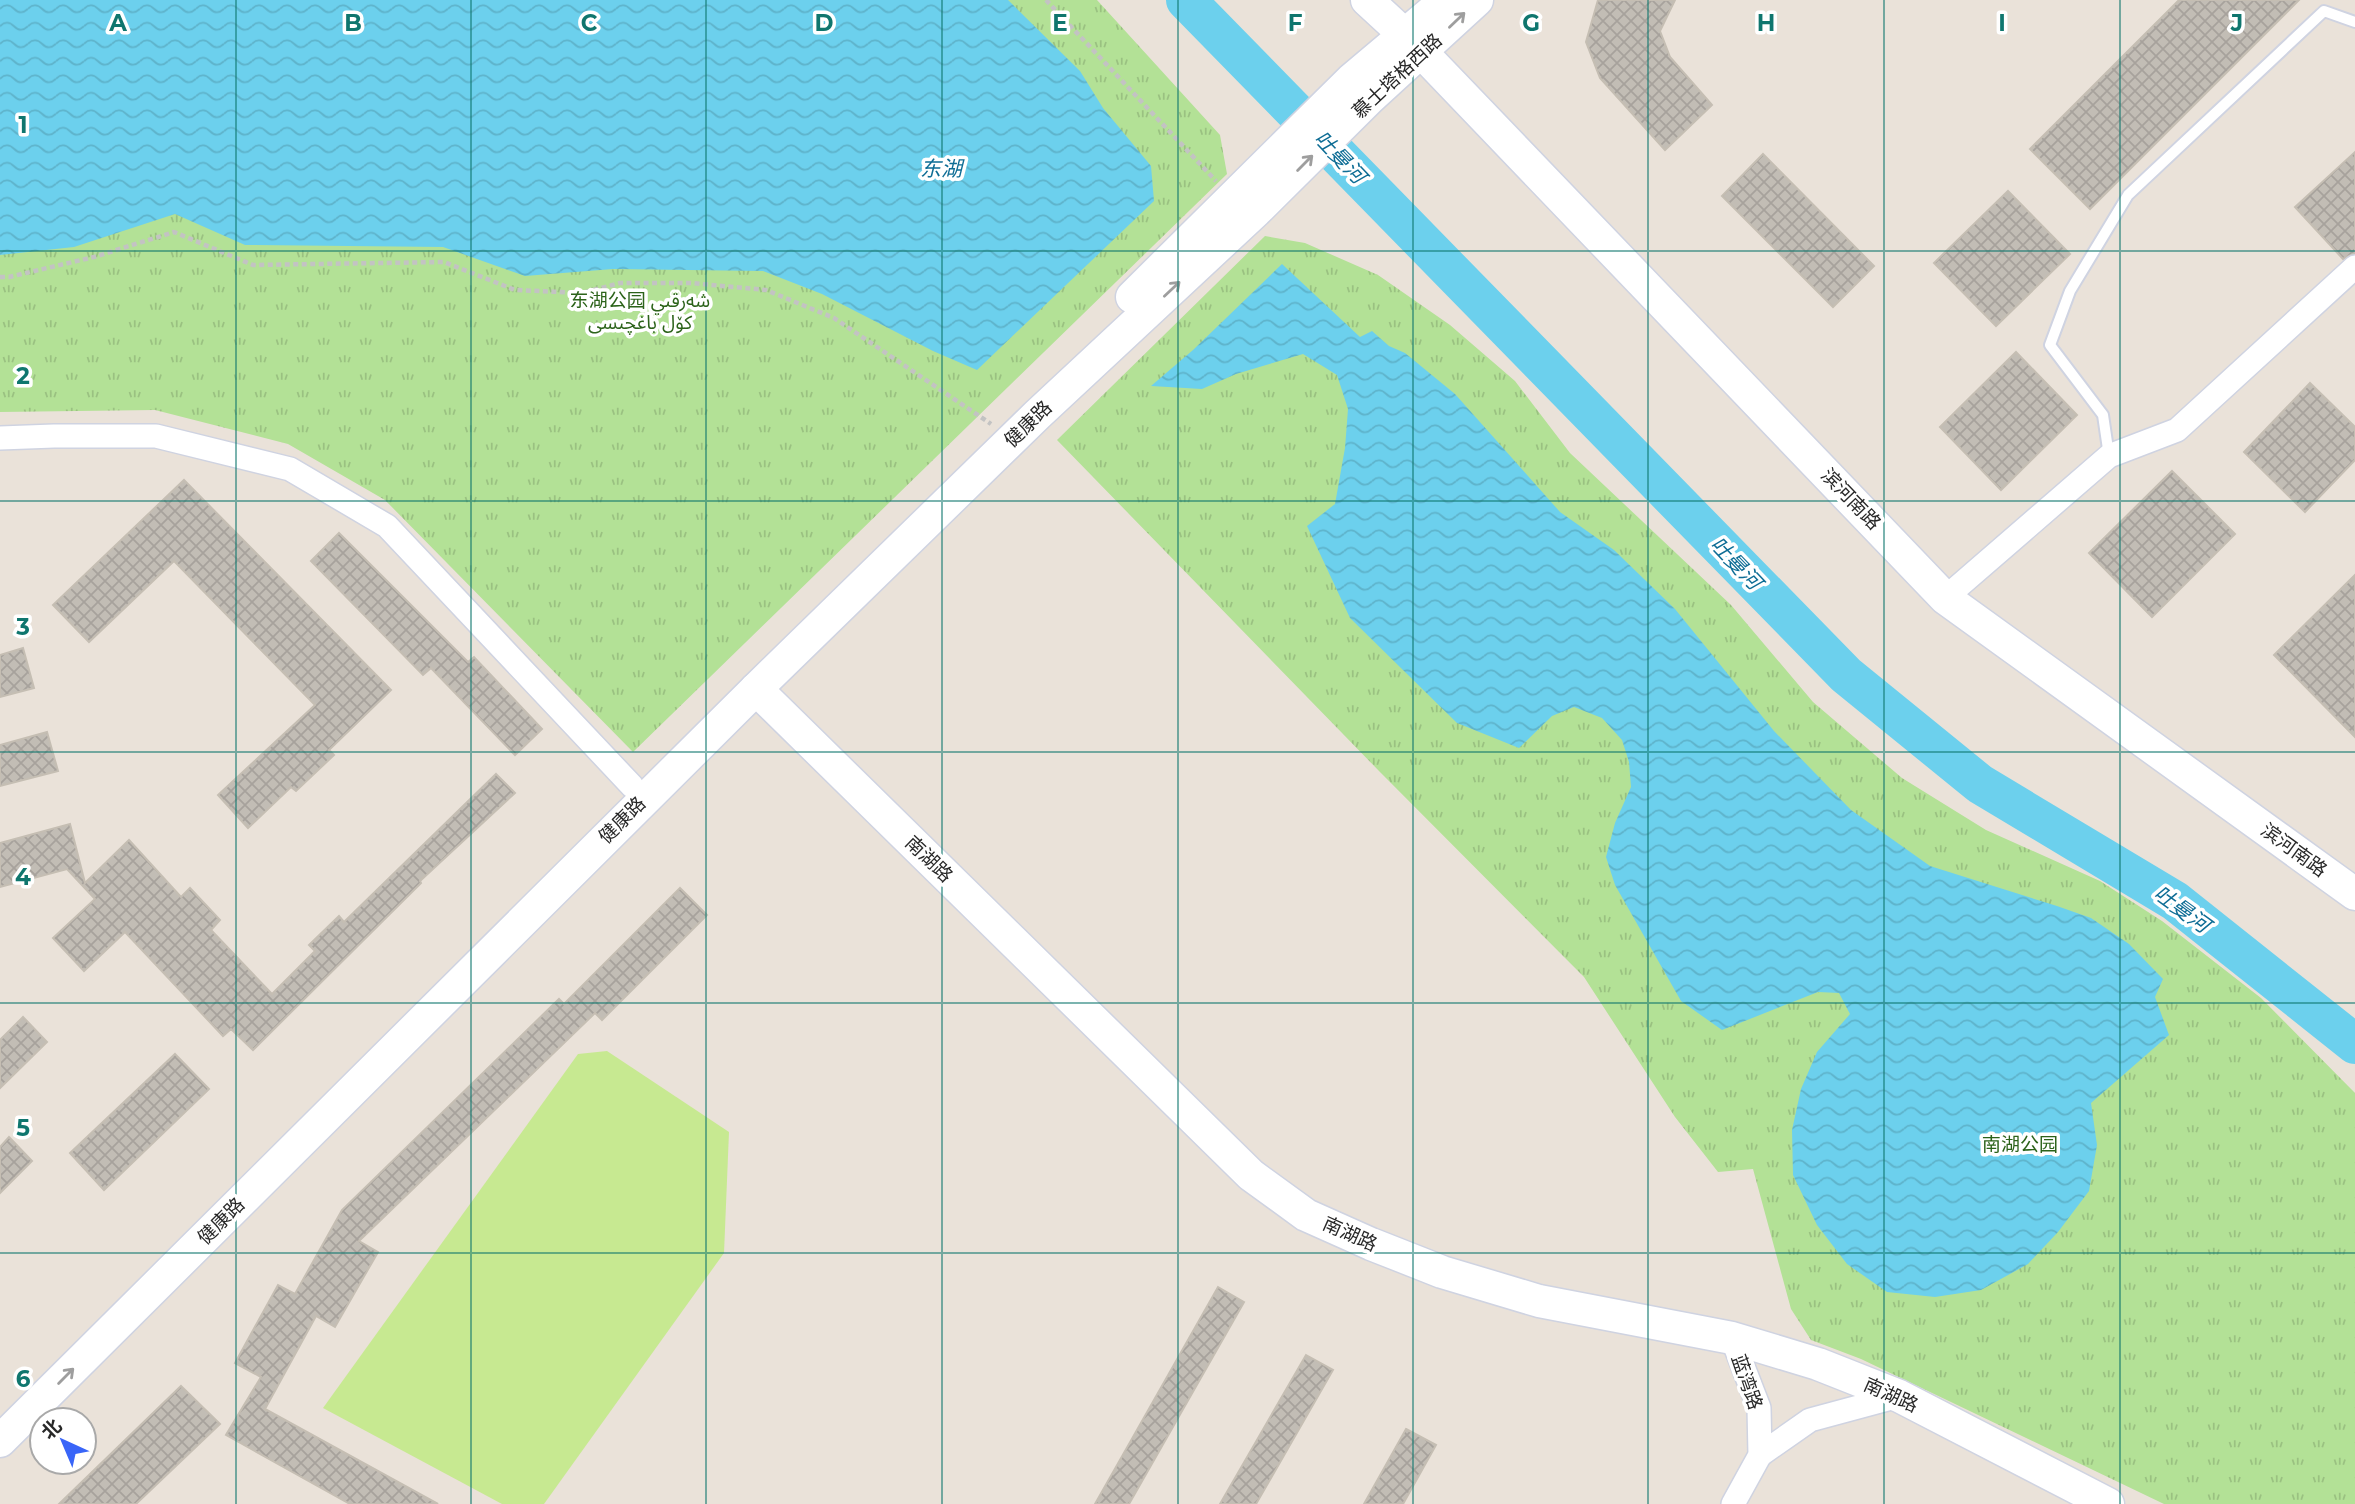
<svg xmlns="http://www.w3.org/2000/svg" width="2355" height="1504" font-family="Montserrat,'Noto Sans Arabic','Noto Sans SC',sans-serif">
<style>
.park{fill:url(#park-tufts)}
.pitch{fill:#c7e991}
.water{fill:url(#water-waves)}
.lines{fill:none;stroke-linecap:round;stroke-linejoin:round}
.river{stroke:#6cd0ed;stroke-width:40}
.building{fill:url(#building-cross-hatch);stroke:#c5beb3;stroke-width:2}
.lane-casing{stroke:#cfd3e1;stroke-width:14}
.street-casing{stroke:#cfd3e1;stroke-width:26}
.secondary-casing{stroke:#cfd3e1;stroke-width:35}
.path{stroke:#c3c3c3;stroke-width:4.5;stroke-dasharray:5 3.5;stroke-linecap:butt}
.lane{stroke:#fff;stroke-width:10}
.street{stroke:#fff;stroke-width:23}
.secondary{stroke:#fff;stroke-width:32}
.oneway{stroke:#9e9e9e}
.grid{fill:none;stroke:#0f766e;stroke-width:2;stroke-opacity:0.55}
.labels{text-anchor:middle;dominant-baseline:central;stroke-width:7;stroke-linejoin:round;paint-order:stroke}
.street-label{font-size:19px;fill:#282828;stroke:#fff}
.park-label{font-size:19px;fill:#2c631a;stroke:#fff}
.water-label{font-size:21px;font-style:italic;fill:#0e6d95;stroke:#fff}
.grid-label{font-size:23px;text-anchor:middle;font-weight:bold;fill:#0f766e;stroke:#fff;stroke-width:7;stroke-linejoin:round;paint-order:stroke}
</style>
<defs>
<pattern id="park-tufts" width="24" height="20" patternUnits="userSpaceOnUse" patternTransform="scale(1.75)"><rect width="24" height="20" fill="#b3e196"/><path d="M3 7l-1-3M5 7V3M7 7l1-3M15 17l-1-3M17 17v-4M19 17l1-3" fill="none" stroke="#9ac181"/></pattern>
<pattern id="water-waves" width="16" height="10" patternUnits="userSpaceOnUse" patternTransform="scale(1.75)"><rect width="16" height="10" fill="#6cd0ed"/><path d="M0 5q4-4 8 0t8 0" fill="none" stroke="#5eb3cb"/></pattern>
<pattern id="building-cross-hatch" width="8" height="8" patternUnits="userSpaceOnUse" patternTransform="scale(1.75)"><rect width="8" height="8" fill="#c2bdb5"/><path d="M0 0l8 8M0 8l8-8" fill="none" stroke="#a7a29c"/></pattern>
</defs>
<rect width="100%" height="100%" fill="#eae2d9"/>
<g class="park">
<path d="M0,0H1097L1220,135L1227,174L633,752L385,500L288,444L155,410L0,412Z"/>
<path d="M1265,236L1305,243L1378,275L1450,325L1515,381L1570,453L1731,605L1813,702L1902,778L1986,830L2100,881L2162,921L2261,998L2355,1093V1504H2164L1861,1359L1811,1340L1791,1309L1753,1169L1718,1172L1675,1117L1584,977L1379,771L1057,440Z"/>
</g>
<path class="pitch" d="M607,1051L729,1132L724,1253L544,1504H502L323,1408L578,1054Z"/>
<g class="water">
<path d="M0,0H1008L1080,71L1103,108L1151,166L1154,201L977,370L933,351L822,294L763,271L613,269L525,276L443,247L245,245L175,214L74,247L0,255Z"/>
<path d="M1282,264L1360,337L1372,331L1389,346L1405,353L1455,394L1560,512L1614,550L1675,609L1774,731L1851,810L1930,866L2057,906L2091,918L2129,944L2163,979L2155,997L2169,1035L2091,1103L2097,1145L2089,1191L2058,1232L2028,1264L1981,1290L1935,1297L1887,1292L1847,1264L1817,1225L1793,1175L1792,1130L1801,1089L1817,1052L1850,1014L1839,993L1818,992L1722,1030L1681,1001L1615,885L1606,857L1615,823L1631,787L1629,762L1622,740L1602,718L1574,707L1552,716L1519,748L1457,723L1350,618L1307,526L1335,504L1345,448L1348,409L1337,375L1303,354L1236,374L1202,389L1151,386L1193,350Z"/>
</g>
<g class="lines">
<path class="river" d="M1186,0L1846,675L1980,784L2175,901L2355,1044"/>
</g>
<g class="building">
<path d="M1598,0H1675L1660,31L1670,57L1712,105L1665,150L1600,78L1586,42Z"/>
<path d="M2179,0H2299L2090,209L2030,149Z"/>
<path d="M2355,152V253L2343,259L2295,207Z"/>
<path d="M1763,154L1874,266L1833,307L1722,196Z"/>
<path d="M2008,191L2070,254L1996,326L1934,263Z"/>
<path d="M2016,352L2077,415L2001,490L1940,427Z"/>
<path d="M2310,383L2355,427V460L2305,512L2244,452Z"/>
<path d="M2172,471L2235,534L2152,617L2089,553Z"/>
<path d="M184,480L391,690L329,750L334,755L296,791L291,787L248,828L218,795L315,705L174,561L89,642L53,605Z"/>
<path d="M339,533L468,662L474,657L542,729L515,755L431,668L423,675L311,561Z"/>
<path d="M2355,575V737L2274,655Z"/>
<path d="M23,648L34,688L0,697V655Z"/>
<path d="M47,732L58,771L0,786V745Z"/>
<path d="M496,774L515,793L420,881L421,883L253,1050L231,1029L223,1036L125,932L84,971L53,938L95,899L67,869L0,887V843L70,824L85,883L129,840L181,897L190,888L220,920L211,930L272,994L315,951L309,945L339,916L344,922Z"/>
<path d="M680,888L707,915L602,1020L595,1013L359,1241L378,1252L335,1327L316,1316L265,1409L438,1504H350L226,1435L261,1377L235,1363L278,1285L295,1294L342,1210L559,999L564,1004Z"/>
<path d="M23,1017L47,1042L0,1088V1040Z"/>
<path d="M175,1054L209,1089L104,1190L70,1153Z"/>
<path d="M9,1137L32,1161L0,1193V1147Z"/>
<path d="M1218,1287L1244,1302L1129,1504H1095Z"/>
<path d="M1306,1355L1333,1370L1256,1504H1220Z"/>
<path d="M181,1386L220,1424L136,1504H59Z"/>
<path d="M1406,1429L1436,1445L1403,1504H1364Z"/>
</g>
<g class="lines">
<g class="lane-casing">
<path id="lane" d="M2109,456L2103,415L2050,345L2070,291L2128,195L2324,11L2355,22"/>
</g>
<g class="street-casing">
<g id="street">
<path d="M0,438L54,436H156L290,469L387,526L632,786"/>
<path d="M1945,598L2109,456L2177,430L2355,267"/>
<path d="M1732,1338L1759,1408L1760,1455L1733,1504"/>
<path d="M1760,1455L1810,1420L1899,1396"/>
</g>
</g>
<g class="secondary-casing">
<g id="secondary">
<path d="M1367,0L1406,36L1945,598L2355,894"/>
<path d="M1132,297L1351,80L1446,0"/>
<path d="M756,689L1251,1175L1306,1215L1371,1244L1442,1272L1539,1301L1732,1338L1818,1364L1899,1396L2108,1504"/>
<path d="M0,1441L756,689L1037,415L1256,211L1370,98L1477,0"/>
</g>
</g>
<g class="path">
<path d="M1046,0L1216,181"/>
<path d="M0,277H9L94,257L174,232L253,265L444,262L515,290L582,293L620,283H691L766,290L834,318L991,424"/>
</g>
<use href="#lane" class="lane"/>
<use href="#street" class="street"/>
<use href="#secondary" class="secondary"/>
</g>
<defs><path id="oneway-shaft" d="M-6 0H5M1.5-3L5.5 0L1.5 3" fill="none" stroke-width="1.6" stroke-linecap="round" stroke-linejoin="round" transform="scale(1.75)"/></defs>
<g class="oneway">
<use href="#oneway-shaft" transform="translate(1457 20) rotate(-44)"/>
<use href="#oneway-shaft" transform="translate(1305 163) rotate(-45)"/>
<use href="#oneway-shaft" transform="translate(1172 289) rotate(-43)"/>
<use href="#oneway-shaft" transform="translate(66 1376) rotate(-45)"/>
</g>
<path class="grid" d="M236,0V1504M471,0V1504M706,0V1504M942,0V1504M1178,0V1504M1413,0V1504M1648,0V1504M1884,0V1504M2120,0V1504M0,251H2355M0,501H2355M0,752H2355M0,1003H2355M0,1253H2355"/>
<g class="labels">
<g class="street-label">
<text transform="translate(1397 76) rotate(-43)">慕士塔格西路</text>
<text transform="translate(1028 424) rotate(-44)">健康路</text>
<text transform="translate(1851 499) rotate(46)">滨河南路</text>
<text transform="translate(622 820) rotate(-45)">健康路</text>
<text transform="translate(2294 850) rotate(36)">滨河南路</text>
<text transform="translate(929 859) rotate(44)">南湖路</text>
<text transform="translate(221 1221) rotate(-45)">健康路</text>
<text transform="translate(1350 1234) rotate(24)">南湖路</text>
<text transform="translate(1747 1382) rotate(71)">蓝湾路</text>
<text transform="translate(1891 1395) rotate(24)">南湖路</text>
</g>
<g class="park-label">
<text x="640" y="300">东湖公园 شەرقىي<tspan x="640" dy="22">كۆل باغچىسى</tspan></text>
<text x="2020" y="1144">南湖公园</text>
</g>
<g class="water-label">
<text transform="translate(1340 157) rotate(46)">吐曼河</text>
<text x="941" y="168">东湖</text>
<text transform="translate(1736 563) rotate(46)">吐曼河</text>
<text transform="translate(2182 909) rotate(36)">吐曼河</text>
</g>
</g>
<g class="grid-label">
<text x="118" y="31">A</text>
<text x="353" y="31">B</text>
<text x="589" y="31">C</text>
<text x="824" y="31">D</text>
<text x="1060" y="31">E</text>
<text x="1295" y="31">F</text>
<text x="1531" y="31">G</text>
<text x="1766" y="31">H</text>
<text x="2002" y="31">I</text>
<text x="2237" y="31">J</text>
<text x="23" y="133">1</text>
<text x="23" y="384">2</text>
<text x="23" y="635">3</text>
<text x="23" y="885">4</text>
<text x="23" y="1136">5</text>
<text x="23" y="1387">6</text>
</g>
<g transform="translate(63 1441) rotate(316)"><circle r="33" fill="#ffffff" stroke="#a9a9a9" stroke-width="2"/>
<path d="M0-5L12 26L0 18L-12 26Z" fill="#3965f8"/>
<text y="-10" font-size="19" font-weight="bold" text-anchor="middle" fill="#282828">北</text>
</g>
</svg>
